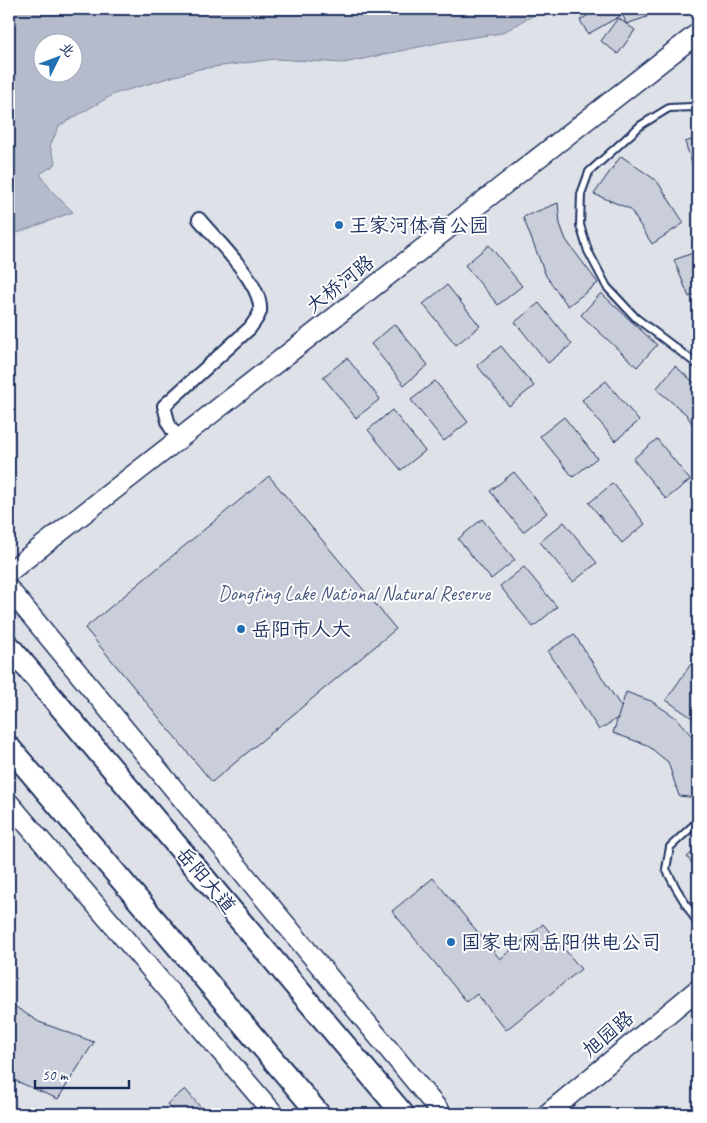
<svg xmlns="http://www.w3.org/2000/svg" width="707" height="1123" font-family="Caveat,'LXGW WenKai TC',sans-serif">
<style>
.green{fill:#dee1e7;stroke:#7c88a2;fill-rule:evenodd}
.water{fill:#b5bbca;stroke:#77839f;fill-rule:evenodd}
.building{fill:#caceda;stroke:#1b2f5e}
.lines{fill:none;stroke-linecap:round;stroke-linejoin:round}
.lane-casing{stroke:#1b2f5e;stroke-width:10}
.street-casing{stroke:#1b2f5e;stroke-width:16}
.secondary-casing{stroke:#1b2f5e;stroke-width:22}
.primary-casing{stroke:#1b2f5e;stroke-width:25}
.lane{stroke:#fff;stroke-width:6}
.street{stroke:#fff;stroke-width:12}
.secondary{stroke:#fff;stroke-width:19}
.primary{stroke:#fff;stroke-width:21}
.poi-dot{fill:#1f6fb2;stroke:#fff;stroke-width:2}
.labels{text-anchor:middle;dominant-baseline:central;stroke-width:4;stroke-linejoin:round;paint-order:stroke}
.poi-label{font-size:20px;fill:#1b2f5e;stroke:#fff;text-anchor:start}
.street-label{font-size:20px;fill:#1b2f5e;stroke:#fff}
.park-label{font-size:20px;fill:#4c5c80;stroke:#fff}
</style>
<rect width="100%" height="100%" fill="#fff"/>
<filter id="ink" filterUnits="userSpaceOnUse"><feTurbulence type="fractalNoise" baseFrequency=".02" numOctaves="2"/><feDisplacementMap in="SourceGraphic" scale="10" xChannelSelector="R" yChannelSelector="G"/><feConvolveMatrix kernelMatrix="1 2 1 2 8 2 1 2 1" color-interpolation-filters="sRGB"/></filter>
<g filter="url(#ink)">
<path class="green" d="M9,9H698V1114H9ZM42,42H72V72H42Z"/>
<path class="water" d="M9,9H545L502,33L442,42L344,63L275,59L199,69L114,94L59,126L50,146L56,164L40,174L51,190L73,212L9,236ZM42,42H72V72H42Z"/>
<g class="building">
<path d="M599,9H618L622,15L588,34L580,20Z"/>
<path d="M621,9H644L647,17L626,24Z"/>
<path d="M618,18L635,30L618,54L601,41Z"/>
<path d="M698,138V182L685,142Z"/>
<path d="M621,156L657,181L684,223L652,244L630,209L594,194Z"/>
<path d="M558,203L560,224L566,240L598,283L568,306L546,276L523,217Z"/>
<path d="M489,245L522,286L498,305L465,265Z"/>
<path d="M698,251V293L689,297L674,260Z"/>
<path d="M447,285L480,326L456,345L423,304Z"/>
<path d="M601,293L657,345L637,367L581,315Z"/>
<path d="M539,303L572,344L548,363L515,322Z"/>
<path d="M395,324L428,365L404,385L371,344Z"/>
<path d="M501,346L534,386L509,406L477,365Z"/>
<path d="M347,358L380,399L356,418L323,377Z"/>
<path d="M675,366L698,386V433L686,414L656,389Z"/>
<path d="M435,381L468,422L444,441L411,400Z"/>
<path d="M606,381L639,421L615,441L582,400Z"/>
<path d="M392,410L425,451L401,470L368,430Z"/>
<path d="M564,417L597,458L573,477L540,436Z"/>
<path d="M657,439L690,480L666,499L633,459Z"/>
<path d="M514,472L547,513L523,532L490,491Z"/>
<path d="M269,476L396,629L212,782L85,628Z"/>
<path d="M613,483L645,524L622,543L589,503Z"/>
<path d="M482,519L515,560L491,579L458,539Z"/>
<path d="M564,522L597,563L573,582L540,542Z"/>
<path d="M524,567L557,607L533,627L500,586Z"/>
<path d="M574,634L625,713L599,730L548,651Z"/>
<path d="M691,664L698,669V722L666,700Z"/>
<path d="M626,692L651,701L675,717L698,743V798L679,796L668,762L647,745L613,733Z"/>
<path d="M698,848V871L687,857Z"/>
<path d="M433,878L500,959L543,924L581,969L506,1030L477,994L467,1002L392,911Z"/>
<path d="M9,1002L14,1006L39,1022L94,1042L58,1099L9,1078Z"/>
<path d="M185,1089L206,1114H175L167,1104Z"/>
</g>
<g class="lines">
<g class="lane-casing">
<g id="lane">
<path d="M698,109L692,107L669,108L641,125L589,172L581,194L580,225L588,251L607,287L636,318L698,365"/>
<path d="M698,821L670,847L666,869L676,888L698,924"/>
</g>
</g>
<g class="street-casing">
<path id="street" d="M178,439L169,425L164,406L250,328C253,323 259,317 260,311C263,284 216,240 199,219"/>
</g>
<g class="secondary-casing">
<g id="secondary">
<path d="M9,572L698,33"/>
<path d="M9,589L442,1114"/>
<path d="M9,803L274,1114"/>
<path d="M547,1114L698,989"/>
</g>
</g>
<g class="primary-casing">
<g id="primary">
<path d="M9,646L403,1114"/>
<path d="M9,747L319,1114"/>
</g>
</g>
<use href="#lane" class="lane"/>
<use href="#street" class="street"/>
<use href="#secondary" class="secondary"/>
<use href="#primary" class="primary"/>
</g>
</g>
<g class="poi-dot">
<circle cx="339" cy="225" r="5"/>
<circle cx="241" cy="629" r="5"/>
<circle cx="451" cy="942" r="5"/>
</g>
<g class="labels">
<g class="poi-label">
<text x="349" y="225">王家河体育公园</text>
<text x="251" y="629">岳阳市人大</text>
<text x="461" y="942">国家电网岳阳供电公司</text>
</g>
<g class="street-label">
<text transform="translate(340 284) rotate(-38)">大桥河路</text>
<text transform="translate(206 880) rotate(50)">岳阳大道</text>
<text transform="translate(608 1034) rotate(-40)">旭园路</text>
</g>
<g class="park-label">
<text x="354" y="593">Dongting Lake National Natural Reserve</text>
</g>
</g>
<rect width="707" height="1123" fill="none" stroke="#fff" stroke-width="30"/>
<rect x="15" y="15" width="677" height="1093" fill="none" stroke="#1b2f5e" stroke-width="2" filter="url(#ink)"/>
<g transform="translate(58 58) rotate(48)"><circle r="24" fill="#ffffff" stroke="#a4acbf"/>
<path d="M0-4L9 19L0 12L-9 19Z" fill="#1f6fb2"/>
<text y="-8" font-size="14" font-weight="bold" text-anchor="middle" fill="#1b2f5e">北</text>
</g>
<path d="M35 1080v8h94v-8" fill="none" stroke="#1b2f5e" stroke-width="2.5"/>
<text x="42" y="1080" font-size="15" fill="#1b2f5e" stroke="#ffffff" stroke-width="4" paint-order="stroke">50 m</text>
</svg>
